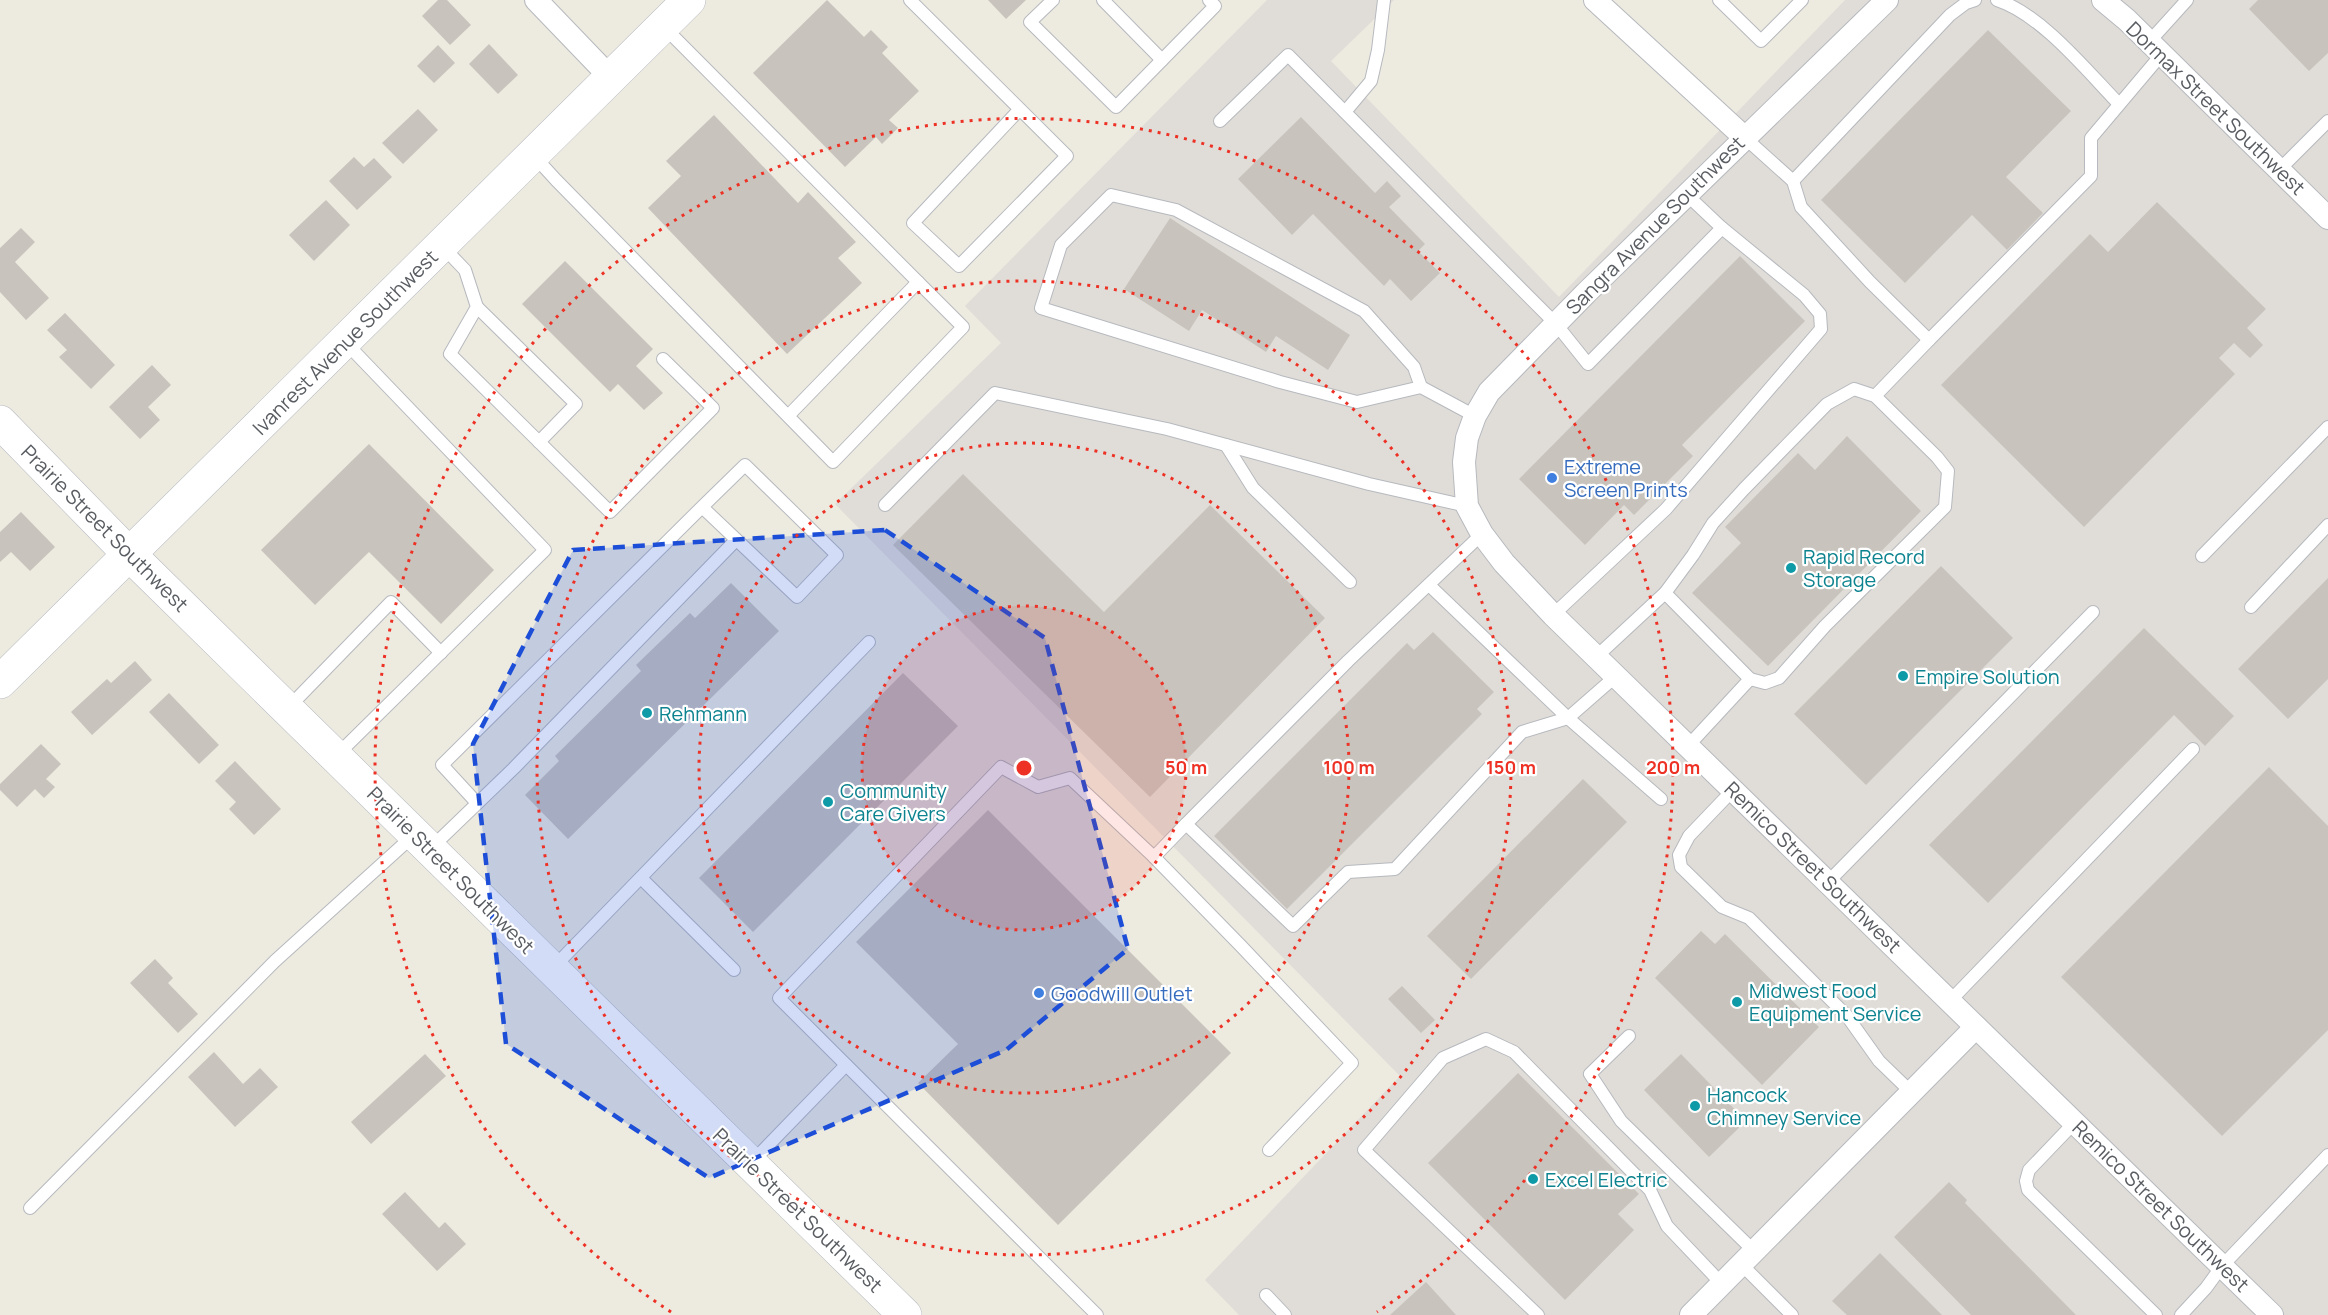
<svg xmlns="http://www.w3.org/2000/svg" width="2328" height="1315" font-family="Manrope,sans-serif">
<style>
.industrial{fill:#e0ddd8}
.building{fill:#c8c4bd}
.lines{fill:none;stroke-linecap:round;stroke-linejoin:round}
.lane-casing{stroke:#b6b9be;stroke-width:14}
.street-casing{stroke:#b6b9be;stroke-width:24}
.secondary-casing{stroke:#b6bac0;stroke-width:34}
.lane{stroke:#fff;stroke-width:12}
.street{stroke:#fff;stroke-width:22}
.secondary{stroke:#fff;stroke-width:33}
.marked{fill:#1d4ed8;fill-opacity:0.2;stroke:#1d4ed8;stroke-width:4.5;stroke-dasharray:12 8;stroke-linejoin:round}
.ring{fill:none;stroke:#ee3125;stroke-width:3;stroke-dasharray:3 6}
.shop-dot{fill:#3f7fe0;stroke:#fff;stroke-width:2}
.culture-dot{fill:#0f9aa8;stroke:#fff;stroke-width:2}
.labels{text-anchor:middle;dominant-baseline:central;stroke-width:4.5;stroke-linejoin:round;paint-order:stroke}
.street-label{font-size:20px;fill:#595d62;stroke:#fff}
.shop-label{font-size:20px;fill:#366cbe;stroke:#fff;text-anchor:start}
.culture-label{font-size:20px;fill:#0d838f;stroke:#fff;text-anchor:start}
.centre{fill:#ee3125;stroke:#fff;stroke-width:3}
.ring-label{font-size:18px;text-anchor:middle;font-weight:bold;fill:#ee3125;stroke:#fff;stroke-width:4.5;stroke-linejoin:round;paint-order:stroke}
</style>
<rect width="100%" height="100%" fill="#edeae0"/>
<path class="industrial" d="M1267,0H1394L1331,61L1559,297L1845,0H2328V1315H1239L1205,1280L1400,1076L835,504L1001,343L965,306Z"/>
<g class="building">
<path d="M438,0H447L471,25L450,45L422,16Z"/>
<path d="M827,0L864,37L871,30L888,47L882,53L919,91L889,120L898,128L882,144L876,137L845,167L753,73Z"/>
<path d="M988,0H1026L1006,19Z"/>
<path d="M2258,0H2328V53L2309,71L2249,9Z"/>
<path d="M1988,30L2071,111L2006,177L2043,213L2007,250L1972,215L1905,283L1821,200Z"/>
<path d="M489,44L518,75L498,94L469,64Z"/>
<path d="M438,45L455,63L434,83L417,66Z"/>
<path d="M418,109L438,130L403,164L382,143Z"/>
<path d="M714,115L798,203L808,192L856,242L838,258L862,283L787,354L648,208L681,176L666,161Z"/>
<path d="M1301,117L1375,193L1387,181L1401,196L1389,207L1425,244L1418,251L1440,273L1411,301L1390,279L1384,286L1313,214L1292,235L1238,179Z"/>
<path d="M354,157L364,167L374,158L392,177L357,210L329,181Z"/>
<path d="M326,200L350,225L314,261L289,235Z"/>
<path d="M2157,202L2266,309L2247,328L2263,345L2250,358L2234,343L2219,358L2235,374L2084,527L1941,385L2090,234L2108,252Z"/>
<path d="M1170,218L1350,335L1328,370L1276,336L1266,352L1202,310L1189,331L1124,289Z"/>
<path d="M21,228L35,242L15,262L49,298L26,320L0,292V248Z"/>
<path d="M1740,256L1805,321L1682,445L1693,456L1634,515L1624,505L1585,545L1519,479Z"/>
<path d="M565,261L653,349L636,366L663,393L644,410L618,384L610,392L522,304Z"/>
<path d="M65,313L115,365L91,389L59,357L67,350L47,330Z"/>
<path d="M152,365L171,385L148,407L160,420L140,439L109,407Z"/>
<path d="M1847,436L1921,511L1768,666L1692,593L1741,543L1725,527L1798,453L1815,470Z"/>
<path d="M369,444L494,570L441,624L369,552L315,605L261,550Z"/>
<path d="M963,474L1104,612L1210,505L1325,618L1150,797L893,545Z"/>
<path d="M21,512L55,547L30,571L11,552L0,562V532Z"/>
<path d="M1941,566L2013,638L1866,785L1794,714Z"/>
<path d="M2328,578V679L2288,719L2238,669Z"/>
<path d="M731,583L779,631L568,839L525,795L559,761L555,756L641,671L636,665L690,613L695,618Z"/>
<path d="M2144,628L2234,716L2205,746L2174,715L1988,903L1929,845Z"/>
<path d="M1433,632L1494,692L1477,709L1482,714L1287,909L1214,836L1407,643L1414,650Z"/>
<path d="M135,661L152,680L92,735L71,712L107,679L111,683Z"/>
<path d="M903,673L958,726L753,932L699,878Z"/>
<path d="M169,693L219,745L199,764L149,712Z"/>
<path d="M41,744L61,764L46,779L55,787L44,798L35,789L17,807L0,790V784Z"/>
<path d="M235,761L281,809L254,835L229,809L236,802L215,781Z"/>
<path d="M2269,767L2328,826V1030L2222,1136L2061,977Z"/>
<path d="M1583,779L1627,822L1471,979L1427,936Z"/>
<path d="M988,810L1231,1053L1058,1225L918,1083L958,1044L856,942Z"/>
<path d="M1701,931L1715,944L1725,934L1819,1027L1762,1085L1655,978Z"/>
<path d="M155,959L173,978L168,983L198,1014L178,1033L130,983Z"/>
<path d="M1402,986L1435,1020L1421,1033L1388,999Z"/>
<path d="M214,1052L243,1084L260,1068L278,1087L235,1127L188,1077Z"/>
<path d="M425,1054L446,1076L371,1144L351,1122Z"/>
<path d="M1681,1054L1746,1121L1709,1157L1644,1090Z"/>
<path d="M1518,1073L1639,1194L1618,1214L1634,1230L1565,1300L1428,1163Z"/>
<path d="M1949,1182L1967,1200L1965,1203L2076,1315H1971L1894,1237Z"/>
<path d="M405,1192L439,1228L445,1222L466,1244L437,1271L382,1214Z"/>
<path d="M1880,1253L1942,1315H1847L1832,1301Z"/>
<path d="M1426,1282L1456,1315H1390Z"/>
</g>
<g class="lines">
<g class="lane-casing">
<g id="lane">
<path d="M910,0L1067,156L959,266L913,223L1020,109"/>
<path d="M1053,0L1030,22L1116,107L1215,6L1209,0"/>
<path d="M1103,0L1162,60"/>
<path d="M1719,0L1761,41L1802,0"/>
<path d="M1997,0C2041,14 2087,71 2119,104"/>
<path d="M663,26L918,282"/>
<path d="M2149,42L2187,0"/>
<path d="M1345,112L1371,81L1378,50L1384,0"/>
<path d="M1220,121L1288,55L1556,324L1588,364L1722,228L1686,194"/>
<path d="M1744,137L1793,181L1801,207L1870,282L1929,340L2091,176V138L2161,55"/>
<path d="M534,156L556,180L833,462L963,327L918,282L788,416"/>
<path d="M2279,170L2328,121"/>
<path d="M1793,181L1950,15L1966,3L1975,0"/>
<path d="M443,247L465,270L477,307L450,354L610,512L713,408L663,359"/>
<path d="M477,307L576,404L539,442"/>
<path d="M1421,387L1414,367L1364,311L1176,210L1111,195L1061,245L1041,308L1280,382L1357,402L1421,387L1475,416"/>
<path d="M1875,396L1929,340"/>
<path d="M1226,445L1253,488L1350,582"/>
<path d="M885,505L995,393L1167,429L1369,484L1467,506"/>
<path d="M1482,534L1348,661L1186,824L1293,926L1348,872L1395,869L1522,732L1568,718L1616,676"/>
<path d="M2202,556L2328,427"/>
<path d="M1429,585L1568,718L1661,799"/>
<path d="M1665,593L1693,555L1713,523L1744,489L1827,404L1854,389L1875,396L1937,457L1948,471L1945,507L1825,626L1779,678L1765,683L1750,679"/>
<path d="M2251,607L2328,525"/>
<path d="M1553,615L1666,509L1821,329L1820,314L1804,295L1722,228"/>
<path d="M1596,657L1665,593L1750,679L1688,746"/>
<path d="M288,708L391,602L441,653"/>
<path d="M337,755L545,550L346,343"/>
<path d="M1733,790L1689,836L1679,855L1681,867L1722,907L1749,918L1847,1016L1879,1061L1911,1092"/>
<path d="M477,803L442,765L702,507L745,465L837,555L797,597L702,507"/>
<path d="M1186,824L1154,857L1241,946L1352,1063L1269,1150"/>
<path d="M431,848L514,768L736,540"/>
<path d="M641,878L734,970"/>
<path d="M1828,882L2093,612"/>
<path d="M553,968L869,642"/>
<path d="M1950,1001L2193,749"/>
<path d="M1629,1036L1590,1074L1621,1121L1754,1251"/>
<path d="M2075,1122L2029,1170L2026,1181L2028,1190L2156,1315"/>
<path d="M751,1163L846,1065"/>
<path d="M30,1208L275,961L414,835"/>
<path d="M1741,1264L1792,1315"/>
<path d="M1266,1295L1285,1315"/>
<path d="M1097,1315L779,998L1001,767L1038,787L1070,778L1154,857"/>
<path d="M1538,1315L1364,1150L1443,1058L1486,1039L1514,1052L1650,1190L1667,1226L1722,1284"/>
<path d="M2181,1315L2206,1288L2222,1266L2328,1155"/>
</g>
</g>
<g class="street-casing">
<g id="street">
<path d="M536,0L611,78"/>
<path d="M1595,0L1744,137"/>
<path d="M1887,0L1586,293L1489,392L1475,416L1467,438L1464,462L1467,506L1482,534L1504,563L1553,615L2272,1315"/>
<path d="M2103,0L2127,20L2328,218"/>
<path d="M1691,1315L1976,1027"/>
</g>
</g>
<g class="secondary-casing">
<g id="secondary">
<path d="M0,422L130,555L905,1315"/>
<path d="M0,682L689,0"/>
</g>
</g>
<use href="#lane" class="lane"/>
<use href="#street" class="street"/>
<use href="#secondary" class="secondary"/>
</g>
<path class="marked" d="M885,530L1045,638L1128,949L1006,1050L709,1178L506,1044L473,744L573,550Z"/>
<circle cx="1024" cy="768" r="162" fill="#ee3125" fill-opacity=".12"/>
<g class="ring">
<circle cx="1024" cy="768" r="162"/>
<circle cx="1024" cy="768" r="325"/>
<circle cx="1024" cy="768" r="487"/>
<path d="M671 1312A649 649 0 1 1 1377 1312"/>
</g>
<g class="shop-dot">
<circle cx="1552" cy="478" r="6"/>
<circle cx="1039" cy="993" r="6"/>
</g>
<g class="culture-dot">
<circle cx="1791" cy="568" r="6"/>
<circle cx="1903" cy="676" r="6"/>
<circle cx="647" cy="713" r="6"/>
<circle cx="828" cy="802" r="6"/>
<circle cx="1737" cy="1002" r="6"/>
<circle cx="1695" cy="1106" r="6"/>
<circle cx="1533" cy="1179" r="6"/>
</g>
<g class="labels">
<g class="street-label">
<text transform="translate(2216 108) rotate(44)">Dormax Street Southwest</text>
<text transform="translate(1655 225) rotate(-45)">Sangra Avenue Southwest</text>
<text transform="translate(345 342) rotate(-45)">Ivanrest Avenue Southwest</text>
<text transform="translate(105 528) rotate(45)">Prairie Street Southwest</text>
<text transform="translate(1813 867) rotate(44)">Remico Street Southwest</text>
<text transform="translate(451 870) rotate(45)">Prairie Street Southwest</text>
<text transform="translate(2161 1206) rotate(44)">Remico Street Southwest</text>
<text transform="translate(798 1210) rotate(44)">Prairie Street Southwest</text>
</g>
<g class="shop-label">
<text x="1564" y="466">Extreme<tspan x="1564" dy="23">Screen Prints</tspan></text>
<text x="1051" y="993">Goodwill Outlet</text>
</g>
<g class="culture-label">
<text x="1803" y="556">Rapid Record<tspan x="1803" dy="23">Storage</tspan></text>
<text x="1915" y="676">Empire Solution</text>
<text x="659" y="713">Rehmann</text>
<text x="840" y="790">Community<tspan x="840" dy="23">Care Givers</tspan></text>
<text x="1749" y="990">Midwest Food<tspan x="1749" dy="23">Equipment Service</tspan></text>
<text x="1707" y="1094">Hancock<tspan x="1707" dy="23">Chimney Service</tspan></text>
<text x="1545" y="1179">Excel Electric</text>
</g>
</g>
<circle cx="1024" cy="768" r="9" class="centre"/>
<g class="ring-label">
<text x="1186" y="774">50 m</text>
<text x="1349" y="774">100 m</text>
<text x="1511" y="774">150 m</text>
<text x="1673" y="774">200 m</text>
</g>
</svg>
